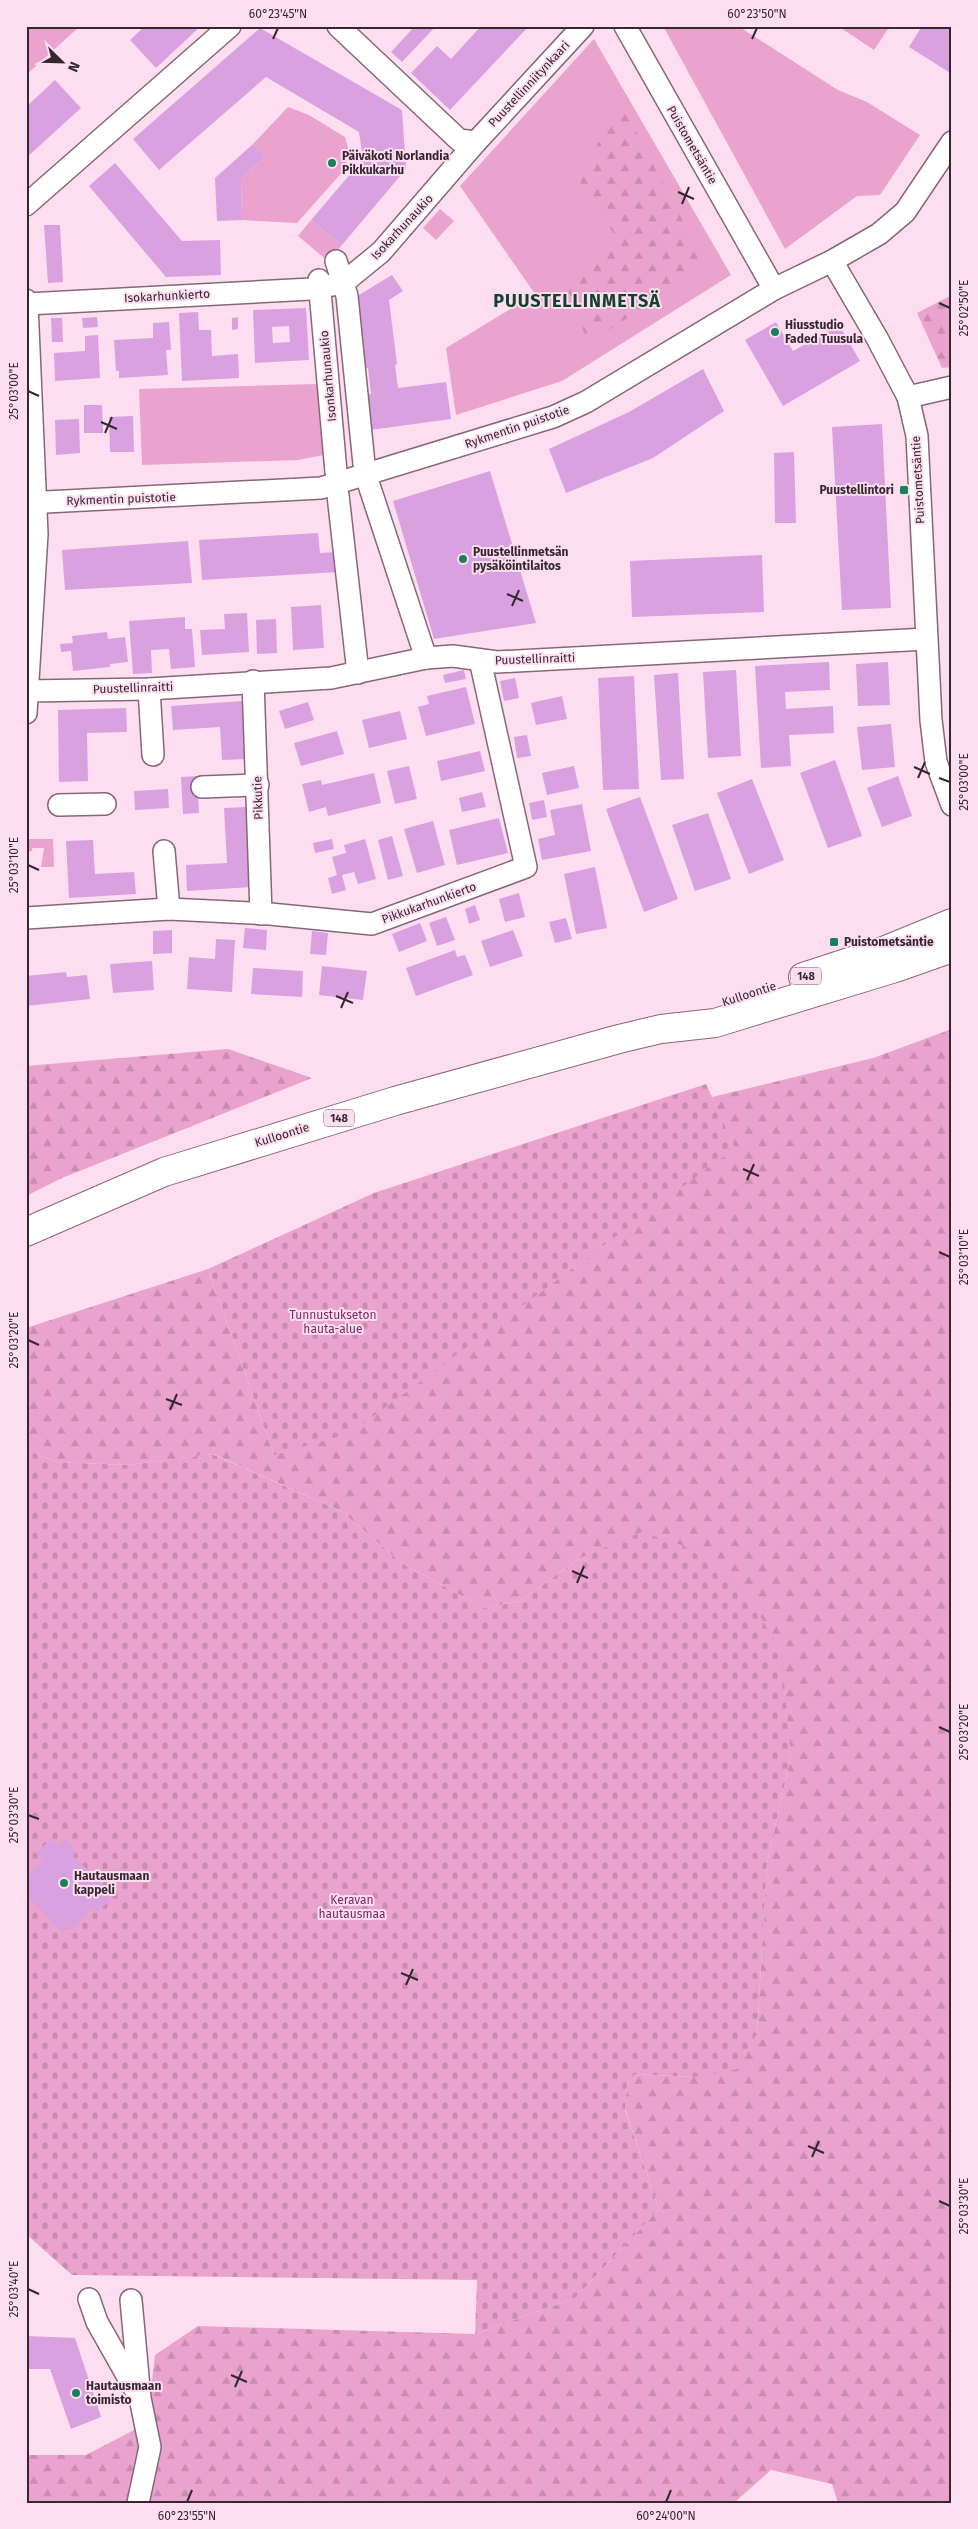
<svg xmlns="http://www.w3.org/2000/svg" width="978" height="2529" font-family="'Fira Sans',sans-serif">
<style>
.green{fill:#eaa3ce}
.forest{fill:url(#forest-firs)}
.cemetery{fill:url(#cemetery-stones)}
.building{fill:#d9a1e0;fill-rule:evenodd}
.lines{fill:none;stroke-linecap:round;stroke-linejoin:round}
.minor-casing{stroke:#88667a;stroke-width:24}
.major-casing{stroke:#88667a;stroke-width:30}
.minor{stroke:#fff;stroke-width:21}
.major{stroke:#fff;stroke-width:28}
.ticks{fill:none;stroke:#352730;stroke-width:2}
.poi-dot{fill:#1b815b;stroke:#fddef0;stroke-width:2}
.labels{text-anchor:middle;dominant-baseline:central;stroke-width:4;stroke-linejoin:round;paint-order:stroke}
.shield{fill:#fddef0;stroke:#715e6a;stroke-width:1}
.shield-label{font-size:11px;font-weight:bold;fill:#352730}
.street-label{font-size:12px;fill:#352730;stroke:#fddef0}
.poi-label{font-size:12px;font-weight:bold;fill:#352730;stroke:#fddef0;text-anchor:start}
.park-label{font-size:12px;fill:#7e2763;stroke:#fddef0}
.district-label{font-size:18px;font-weight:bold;letter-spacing:1px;fill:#14412e;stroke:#fddef0}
.neatline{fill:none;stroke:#352730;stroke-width:2}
.ticks-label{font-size:12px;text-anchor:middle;fill:#352730}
</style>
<defs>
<pattern id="forest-firs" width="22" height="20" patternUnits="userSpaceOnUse" patternTransform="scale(1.25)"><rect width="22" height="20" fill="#eaa3ce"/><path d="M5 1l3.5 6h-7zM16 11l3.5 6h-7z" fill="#c98cb1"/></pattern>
<pattern id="cemetery-stones" width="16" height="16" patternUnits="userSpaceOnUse" patternTransform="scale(1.25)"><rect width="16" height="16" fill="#eaa3ce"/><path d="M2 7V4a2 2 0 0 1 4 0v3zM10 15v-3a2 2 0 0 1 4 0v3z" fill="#c98cb1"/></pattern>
</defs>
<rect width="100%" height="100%" fill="#fddef0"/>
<g class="green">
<path d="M26,26H80L26,75Z"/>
<path d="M663,26H738L838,90L867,102L920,135L880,195L857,196L785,249Z"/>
<path d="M838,26H890L874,50Z"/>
<path d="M594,39L731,275L562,381L456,415L446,348L535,294L460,186Z"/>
<path d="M288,107L309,115L345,137L348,148L346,168L297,223L242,220L241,179L265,157L253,144Z"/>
<path d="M440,209L454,221L436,240L423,228Z"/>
<path d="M311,220L342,245L328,261L298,236Z"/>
<path d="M317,384L324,455L298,460L142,465L139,389Z"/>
<path d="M26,839H53L54,867H41L44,848H32V851L26,852Z"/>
</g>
<g class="forest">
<path d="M626,112L699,252V273L588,343L567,287L589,268L618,239L595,208L576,197C586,164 597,134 626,112Z"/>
<path d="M952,295V367L942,368L917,313Z"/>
<path d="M952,1029V2503H838L832,2484L771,2470L734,2503H26V2455H86L136,2429L152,2381L155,2355L198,2326L475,2334L575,2298L659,2209L625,2109L627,2085L635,2074L695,2077L757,2033L767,1863L791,1756L580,1558L520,1601L484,1608L403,1564L341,1511L213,1454L126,1465L57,1462L26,1450V1328L208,1269L274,1455L734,1148L712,1097L873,1058Z"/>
<path d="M228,1049L312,1078L62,1178L26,1196V1066Z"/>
</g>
<g class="cemetery">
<path d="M706,1084L735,1148L351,1433L274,1455L208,1269L374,1193Z"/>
<path d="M26,1450L57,1462L126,1465L212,1454L341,1511L403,1564L484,1608L520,1601L580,1558L642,1532L684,1546L740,1583L781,1651L791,1756L767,1863L757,2033L738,2069L695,2077L635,2074L627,2085L625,2110L659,2209L575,2298L475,2334L477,2280L72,2275L26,2234Z"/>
</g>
<g class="building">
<path d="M145,26H201L156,68L130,40Z"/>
<path d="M415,26H436L402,62L391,52Z"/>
<path d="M481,26H529L450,110L411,73L437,46L451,59Z"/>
<path d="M922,26H952V74L909,47Z"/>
<path d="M260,28L402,110L406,169L342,245L311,220L363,159L359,132L266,77L159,170L133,139Z"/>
<path d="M55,80L81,108L26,158V107Z"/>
<path d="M253,144L265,157L241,179L242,220L217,221L215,178Z"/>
<path d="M115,163L182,241L220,240L221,275L166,277L89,186Z"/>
<path d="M44,225H60L63,282L48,283Z"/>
<path d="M392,275L403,291L389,300L397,364L395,365L398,388L446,382L451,419L370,430L365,395L371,394L368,368H363L354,298Z"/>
<path d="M306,308L309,360L255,363L253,310ZM289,326L290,342L273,343L272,327Z"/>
<path d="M198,312L199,330H211L212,356L238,354L239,378L182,381L179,313Z"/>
<path d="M97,317L98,327L83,328L82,318Z"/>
<path d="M238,317V329L232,330V318Z"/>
<path d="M51,318H62L63,342H52Z"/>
<path d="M169,322L171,350H166L168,375L119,378V371H116L114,340L153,338V323Z"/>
<path d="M776,322L793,351L839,325L860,361L783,406L745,340Z"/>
<path d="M98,335L100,378L55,381L54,353L85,351V336Z"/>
<path d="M703,369L724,411L653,458L566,493L549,449L629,412Z"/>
<path d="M84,405H102L103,433H84Z"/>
<path d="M133,416L134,452H110L109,417Z"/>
<path d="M79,419L80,453L56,455L55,420Z"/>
<path d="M882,424L891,608L842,610L832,427Z"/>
<path d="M794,452L796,523H775L774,453Z"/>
<path d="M490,471L536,623L434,639L393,501Z"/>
<path d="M318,533L320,553L336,552L338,572L202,580L199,540Z"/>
<path d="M188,541L192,583L65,590L62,550Z"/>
<path d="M762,555L764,612L632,617L630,561Z"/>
<path d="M321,605L324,648L293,650L291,607Z"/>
<path d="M247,613L249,652L202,655L200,630L225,629L224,614Z"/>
<path d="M185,617V629H192L195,667L171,669L169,649L151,650L152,673L133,674L129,621Z"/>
<path d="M276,619L277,653L257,654L256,620Z"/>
<path d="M107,632L108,639L125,637L128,662L110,664V667L73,671L71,651L61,652L60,644L73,643L72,636Z"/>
<path d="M829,662L830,690L785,692L786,709L833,706L834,733L789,735L791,766L761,768L755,666Z"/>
<path d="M888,662L890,705L858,706L856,664Z"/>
<path d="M464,670L466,679L445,683L443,675Z"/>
<path d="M736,670L741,756L708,758L703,672Z"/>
<path d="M678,673L684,779L661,780L654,675Z"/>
<path d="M634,676L639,789L603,790L598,678Z"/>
<path d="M515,678L519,698L504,701L500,681Z"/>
<path d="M466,687L475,724L426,736L418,707L429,704L427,696Z"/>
<path d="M562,696L567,719L536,725L531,703Z"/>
<path d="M243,701L247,759L222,760L220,727L173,730L171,706Z"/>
<path d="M308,702L314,720L285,729L279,711Z"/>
<path d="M126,708L127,732L87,733L88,781L59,782L58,710Z"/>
<path d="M400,711L407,739L369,748L362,720Z"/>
<path d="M891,724L895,767L862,770L857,727Z"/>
<path d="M337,731L344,754L301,766L294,743Z"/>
<path d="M527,735L531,756L517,758L514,737Z"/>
<path d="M480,751L485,771L441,781L437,761Z"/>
<path d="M835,760L862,836L828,848L800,773Z"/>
<path d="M409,766L417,799L395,804L387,771Z"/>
<path d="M574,766L579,788L547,795L542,773Z"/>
<path d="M374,773L381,803L328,816L326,807L309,812L302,784L321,780L322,785Z"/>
<path d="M197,776L199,813L183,814L181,777Z"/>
<path d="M898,776L912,816L882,827L867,788Z"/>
<path d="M752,779L784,860L749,874L717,793Z"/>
<path d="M168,789L169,808L135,810L134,791Z"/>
<path d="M482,792L486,807L462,812L459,798Z"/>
<path d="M640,797L678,899L644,912L606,809Z"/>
<path d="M544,800L547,817L532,820L529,803Z"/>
<path d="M582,804L591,851L542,860L538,839L555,835L550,810Z"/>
<path d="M248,807L252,887L187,891L186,865L227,863L224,808Z"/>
<path d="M708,813L731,879L695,891L672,825Z"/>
<path d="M499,818L508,853L457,865L449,830Z"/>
<path d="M433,821L445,865L417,873L404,829Z"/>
<path d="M392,836L403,876L388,880L378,840Z"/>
<path d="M332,839L334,849L315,853L313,843Z"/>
<path d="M365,839L376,879L358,884L354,872L342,875L346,890L332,894L328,878L337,875L332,857L346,853L344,845Z"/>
<path d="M93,840L95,874L134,872L136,894L69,898L66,841Z"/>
<path d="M595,867L607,928L576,934L564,874Z"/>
<path d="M519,893L525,917L505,922L499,899Z"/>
<path d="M475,905L480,920L469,924L465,909Z"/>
<path d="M446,917L455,940L437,946L429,923Z"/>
<path d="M566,918L572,939L555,943L549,922Z"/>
<path d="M420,923L427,941L399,952L392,934Z"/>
<path d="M245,928L267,930L266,950L243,948Z"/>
<path d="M172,930V953L153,954V931Z"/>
<path d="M513,930L523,956L490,967L481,941Z"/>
<path d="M312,931L328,933L326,955L310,954Z"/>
<path d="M216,939L235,940L232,992L187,989L189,957L215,959Z"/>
<path d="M455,950L457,957L465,955L473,975L416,996L406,968Z"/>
<path d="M152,961L154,990L113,993L110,964Z"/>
<path d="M322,966L367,971L363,1000L319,995Z"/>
<path d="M253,968L303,971L302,997L251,994Z"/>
<path d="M66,972L67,977L87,975L90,999L26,1006V976Z"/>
<path d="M51,1839L58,1847L66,1839L76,1852L73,1856L108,1890L104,1894L110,1900L96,1913L91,1908L79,1922L71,1929L69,1926L62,1932L26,1894V1877L43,1861L36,1853Z"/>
<path d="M26,2336L75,2338L101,2417L71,2429L50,2369H26Z"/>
</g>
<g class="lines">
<g class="minor-casing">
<g id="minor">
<path d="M338,26L459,140L476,142"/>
<path d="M625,26L774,289"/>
<path d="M26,205L230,26"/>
<path d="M336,261L347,296L364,464"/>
<path d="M832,261L877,338L908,397L917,436L931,720L936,762L952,805"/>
<path d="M319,280L336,472"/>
<path d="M26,300L27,304L311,289L343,283L381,252L476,142L583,26"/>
<path d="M908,397L952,387"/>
<path d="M369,485L426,658"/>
<path d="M338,495L358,673"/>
<path d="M26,503L321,488L553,417L586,402L774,289L832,261L879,234L905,212L952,142"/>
<path d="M253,681L261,914"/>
<path d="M149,689L153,755"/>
<path d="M27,691L149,689L331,678L426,658L453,656L497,662L926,639"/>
<path d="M26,713L37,534L27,304"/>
<path d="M202,787L258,785"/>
<path d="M59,805L105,804"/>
<path d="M164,851L169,909"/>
<path d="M26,918L169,909L270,914L372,924L526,867L480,660"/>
<path d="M89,2299L97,2322L136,2391"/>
<path d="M131,2300L140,2398L150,2447L138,2503"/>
</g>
</g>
<g class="major-casing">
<g id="major">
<path d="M803,977L886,950L952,923"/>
<path d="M26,1232L164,1172L395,1101L619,1039L661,1029L715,1023L895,968L952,948"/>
</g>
</g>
<use href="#minor" class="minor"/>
<use href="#major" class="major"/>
</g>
<path class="ticks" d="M273,39L278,28M752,39L757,28M678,192L694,199M682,204L689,187M939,303L950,308M28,391L39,396M101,422L117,429M105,433L112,417M507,594L523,601M512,606L519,590M914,767L930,774M918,778L925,762M939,778L950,782M28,865L39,870M336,996L353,1003M341,1008L348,992M743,1169L759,1176M747,1180L754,1164M939,1252L950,1257M28,1340L39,1345M166,1399L182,1405M170,1410L177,1394M572,1571L588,1578M577,1583L584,1566M939,1727L950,1732M28,1815L39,1819M401,1973L418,1980M406,1985L413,1969M808,2146L824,2153M812,2157L819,2141M939,2201L950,2206M28,2289L39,2294M231,2375L247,2382M235,2387L242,2371M187,2502L192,2490M666,2502L671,2490"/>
<g class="poi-dot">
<circle cx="332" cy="163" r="5"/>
<circle cx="775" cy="332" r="5"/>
<rect x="899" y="485" width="10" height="10" rx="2.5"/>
<circle cx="463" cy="559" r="5"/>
<rect x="829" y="937" width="10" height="10" rx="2.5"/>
<circle cx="64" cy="1883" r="5"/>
<circle cx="76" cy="2393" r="5"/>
</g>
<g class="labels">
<g class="shield">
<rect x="791" y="967.5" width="30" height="17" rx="4"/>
<rect x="324" y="1109.5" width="30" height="17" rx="4"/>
</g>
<g class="shield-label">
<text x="806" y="976">148</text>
<text x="339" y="1118">148</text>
</g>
<g class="street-label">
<text transform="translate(529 84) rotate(-47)">Puustellinniitynkaari</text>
<text transform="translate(692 145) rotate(60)">Puistometsäntie</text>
<text transform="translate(402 227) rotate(-47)">Isokarhunaukio</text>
<text transform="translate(167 296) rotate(-3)">Isokarhunkierto</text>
<text transform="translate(328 376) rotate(-95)">Isonkarhunaukio</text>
<text transform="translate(517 427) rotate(-19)">Rykmentin puistotie</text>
<text transform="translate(918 480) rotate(-93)">Puistometsäntie</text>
<text transform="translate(121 499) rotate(-2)">Rykmentin puistotie</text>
<text transform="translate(535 659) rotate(-2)">Puustellinraitti</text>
<text transform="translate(133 688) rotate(-2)">Puustellinraitti</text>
<text transform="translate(258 798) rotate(-92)">Pikkutie</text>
<text transform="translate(429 903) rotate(-20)">Pikkukarhunkierto</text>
<text transform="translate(749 994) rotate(-18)">Kulloontie</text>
<text transform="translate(282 1135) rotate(-17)">Kulloontie</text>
</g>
<g class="poi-label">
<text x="342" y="156">Päiväkoti Norlandia<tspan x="342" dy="14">Pikkukarhu</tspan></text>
<text x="785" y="325">Hiusstudio<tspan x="785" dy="14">Faded Tuusula</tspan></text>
<text x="894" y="490" text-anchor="end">Puustellintori</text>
<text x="473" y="552">Puustellinmetsän<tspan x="473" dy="14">pysäköintilaitos</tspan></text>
<text x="844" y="942">Puistometsäntie</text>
<text x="74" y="1876">Hautausmaan<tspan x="74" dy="14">kappeli</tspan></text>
<text x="86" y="2386">Hautausmaan<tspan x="86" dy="14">toimisto</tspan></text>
</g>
<g class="park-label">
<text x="333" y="1315">Tunnustukseton<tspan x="333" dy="14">hauta-alue</tspan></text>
<text x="352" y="1900">Keravan<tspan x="352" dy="14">hautausmaa</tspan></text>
</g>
<g class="district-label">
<text x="577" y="301">PUUSTELLINMETSÄ</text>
</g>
</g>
<rect width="978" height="2529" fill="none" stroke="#fddef0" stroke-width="55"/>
<g transform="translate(62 62) rotate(113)" stroke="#fddef0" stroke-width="4" paint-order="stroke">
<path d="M0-4L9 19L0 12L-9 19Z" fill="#352730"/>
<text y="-8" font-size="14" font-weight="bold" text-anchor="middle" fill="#352730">N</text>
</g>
<rect x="28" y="28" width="922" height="2474" class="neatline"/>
<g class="ticks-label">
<text x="278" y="18">60°23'45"N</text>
<text x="757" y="18">60°23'50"N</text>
<text transform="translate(964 308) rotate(-90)" y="4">25°02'50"E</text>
<text transform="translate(14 391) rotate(-90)" y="4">25°03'00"E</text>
<text transform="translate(964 782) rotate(-90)" y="4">25°03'00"E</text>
<text transform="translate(14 865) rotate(-90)" y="4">25°03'10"E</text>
<text transform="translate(964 1257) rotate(-90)" y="4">25°03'10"E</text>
<text transform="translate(14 1340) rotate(-90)" y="4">25°03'20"E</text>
<text transform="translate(964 1732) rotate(-90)" y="4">25°03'20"E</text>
<text transform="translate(14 1815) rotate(-90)" y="4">25°03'30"E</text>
<text transform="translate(964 2206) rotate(-90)" y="4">25°03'30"E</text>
<text transform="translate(14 2289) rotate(-90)" y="4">25°03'40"E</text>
<text x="187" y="2520">60°23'55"N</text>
<text x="666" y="2520">60°24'00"N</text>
</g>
</svg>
